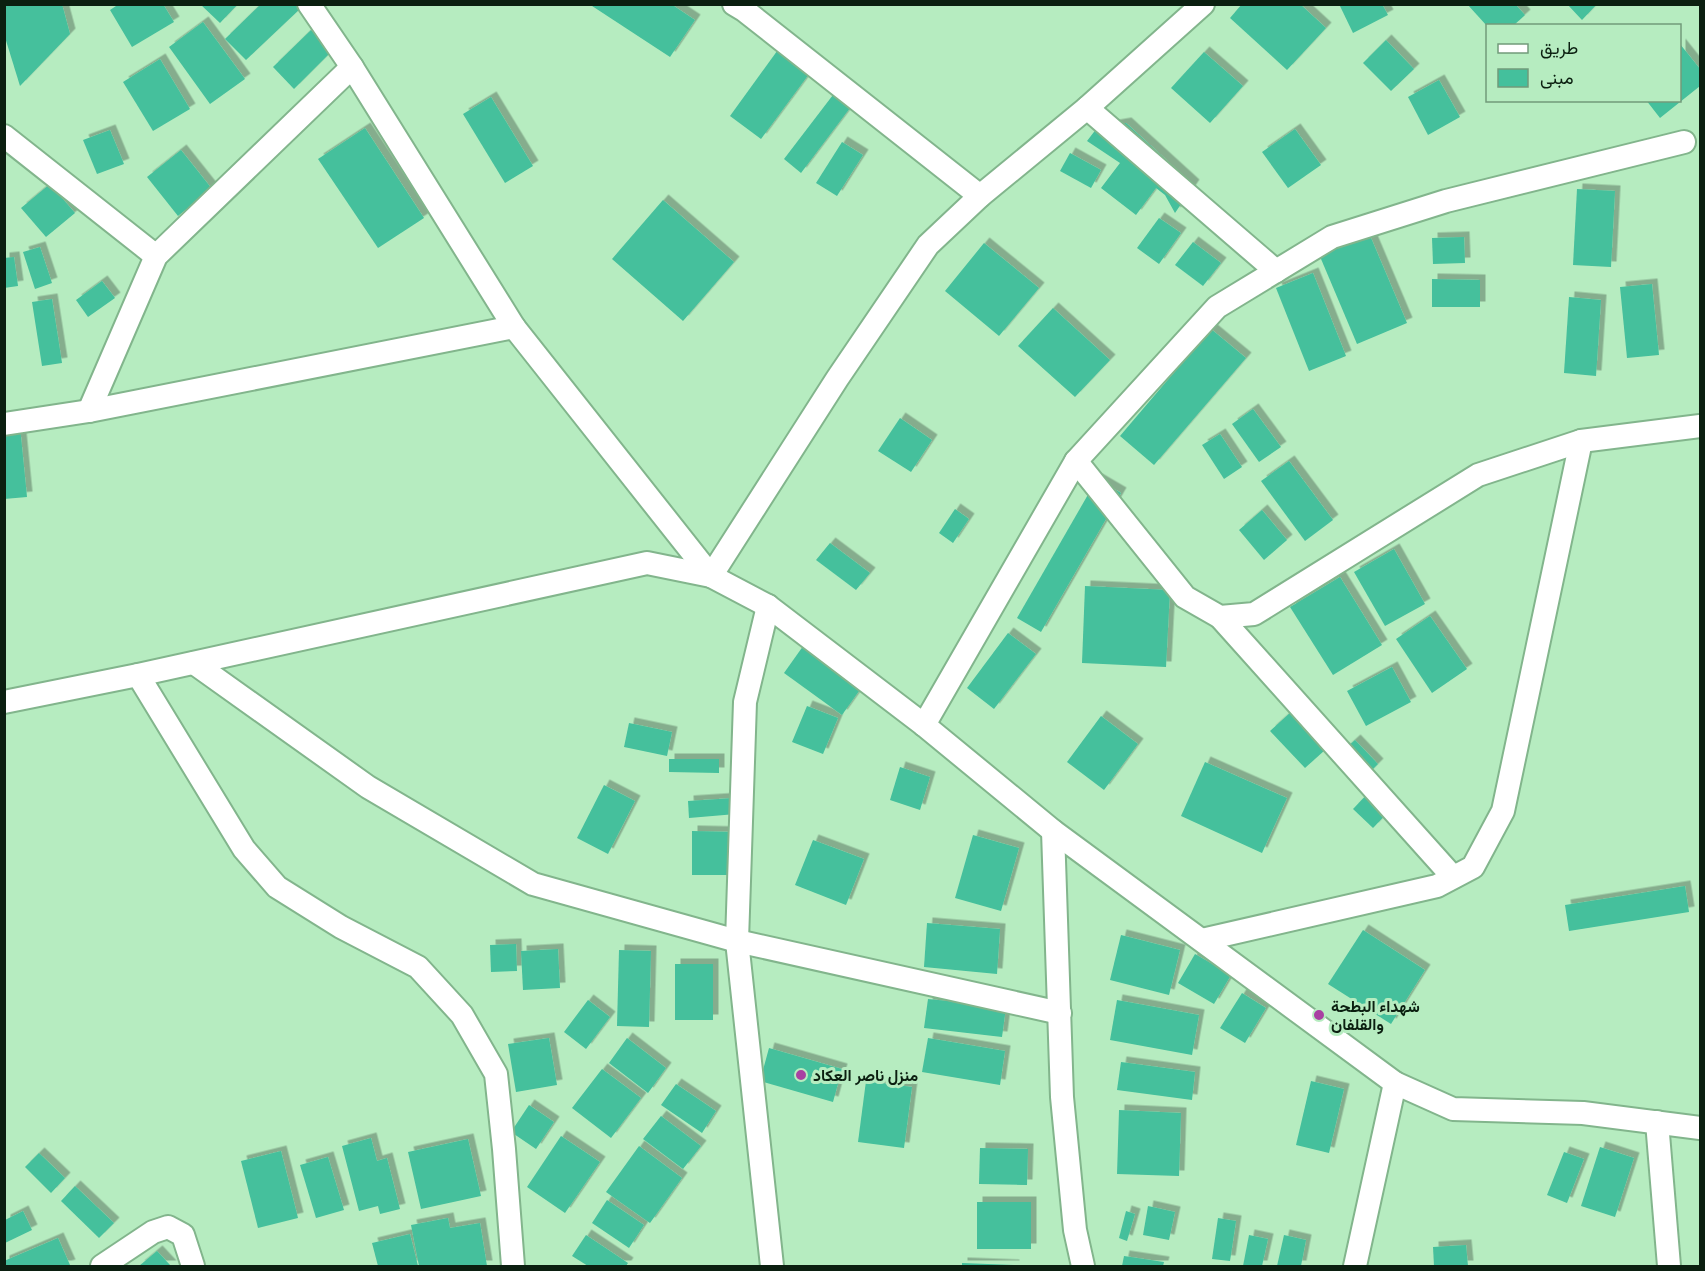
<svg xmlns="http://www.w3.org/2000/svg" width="1705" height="1271" font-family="'Titillium Web',Vazirmatn,sans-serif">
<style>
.building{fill:#44c09c;filter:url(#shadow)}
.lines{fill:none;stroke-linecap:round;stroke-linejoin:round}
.minor-casing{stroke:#82b58c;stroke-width:26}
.minor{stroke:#fff;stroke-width:22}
.poi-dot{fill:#a940a2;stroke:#b6ecc0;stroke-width:2}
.labels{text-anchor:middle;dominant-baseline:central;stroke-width:6;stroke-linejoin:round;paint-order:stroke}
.poi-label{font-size:16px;font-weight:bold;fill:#0b1f10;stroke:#b6ecc0;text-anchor:start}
</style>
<defs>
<filter id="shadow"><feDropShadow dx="5.5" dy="-5.5" stdDeviation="0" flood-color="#0004"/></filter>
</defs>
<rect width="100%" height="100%" fill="#b6ecc0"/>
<g class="building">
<path d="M4,4H62L70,34L20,86L4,34Z"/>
<path d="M119,4H163L174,22L132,47L110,10Z"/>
<path d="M200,4H238L220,23Z"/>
<path d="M261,4H299L302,7L246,60L225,39Z"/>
<path d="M589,4H671L695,20L670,57Z"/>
<path d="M1242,4H1300L1326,28L1287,70L1230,18Z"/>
<path d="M1339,4H1382L1388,15L1353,33Z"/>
<path d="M1467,4H1515L1525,15L1513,26H1487Z"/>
<path d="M1567,4H1597L1582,20Z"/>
<path d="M203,22L245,79L210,104L169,47Z"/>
<path d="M311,30L332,51L294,89L273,67Z"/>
<path d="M1386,40L1414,69L1391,91L1363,63Z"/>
<path d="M1680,44L1700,69V86L1660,118L1646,100H1680Z"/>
<path d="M780,47L812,70L761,139L730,116Z"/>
<path d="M1204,52L1243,86L1210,123L1171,88Z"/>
<path d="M160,59L190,109L153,131L123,82Z"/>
<path d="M1439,80L1460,117L1428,135L1408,97Z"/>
<path d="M836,91L853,104L801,173L784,159Z"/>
<path d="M491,97L533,166L505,183L463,114Z"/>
<path d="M1126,123L1194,185L1175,213L1165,195L1156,188L1136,215L1101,188L1120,163L1087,141L1097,128Z"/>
<path d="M365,128L424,218L378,248L318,159Z"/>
<path d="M1295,129L1321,165L1288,188L1262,152Z"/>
<path d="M110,130L124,164L97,174L83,140Z"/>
<path d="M842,142L863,155L837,196L816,183Z"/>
<path d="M181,150L212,189L178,216L147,177Z"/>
<path d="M1070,153L1101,170L1091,188L1060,171Z"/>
<path d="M50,184L75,213L46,237L21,208Z"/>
<path d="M1577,189L1615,191L1611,267L1573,265Z"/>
<path d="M663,200L734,262L683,321L612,259Z"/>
<path d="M1159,218L1181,233L1159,264L1137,248Z"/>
<path d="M1363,219L1407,323L1357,344L1313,240Z"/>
<path d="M1464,237L1465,263L1433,264L1432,238Z"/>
<path d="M1193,242L1221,263L1203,286L1175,265Z"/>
<path d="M984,243L1039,288L999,336L945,291Z"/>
<path d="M40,247L52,283L35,289L23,252Z"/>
<path d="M14,257L18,286L4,288V258Z"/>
<path d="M1313,273L1346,356L1309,371L1276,288Z"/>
<path d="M1432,279L1480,280V307H1432Z"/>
<path d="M102,281L115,298L88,317L76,300Z"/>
<path d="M1652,284L1659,355L1627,358L1620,287Z"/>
<path d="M1569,297L1601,300L1596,376L1564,373Z"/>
<path d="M52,299L62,363L42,366L32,302Z"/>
<path d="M1053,308L1110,360L1075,397L1018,346Z"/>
<path d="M1211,329L1246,358L1154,465L1120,436Z"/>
<path d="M1253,409L1281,447L1259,462L1232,424Z"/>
<path d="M900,418L932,440L911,472L878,451Z"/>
<path d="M20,427L27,497L4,499V428Z"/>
<path d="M1220,434L1242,467L1224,479L1202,445Z"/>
<path d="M1289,461L1333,520L1305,541L1261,481Z"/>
<path d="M1097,479L1121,493L1041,632L1017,618Z"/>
<path d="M955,509L969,519L953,543L939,533Z"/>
<path d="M1262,510L1287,540L1264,560L1239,530Z"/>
<path d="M830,543L870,573L856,590L816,560Z"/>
<path d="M1394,549L1425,604L1385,626L1354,572Z"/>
<path d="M1340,577L1382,645L1333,675L1290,607Z"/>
<path d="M1085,586L1170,590L1166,667L1082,663Z"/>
<path d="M1430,616L1467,669L1432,693L1396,639Z"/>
<path d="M1008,633L1036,654L994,709L967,688Z"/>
<path d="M806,642L864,684L842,715L784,673Z"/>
<path d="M1392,667L1411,702L1366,726L1347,691Z"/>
<path d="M1301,703L1336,740L1305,768L1270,731Z"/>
<path d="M807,706L838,718L823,754L792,742Z"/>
<path d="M1101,716L1138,744L1104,790L1067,762Z"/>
<path d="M629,723L672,732L667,756L624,747Z"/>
<path d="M1355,740L1378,764L1356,786L1332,761Z"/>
<path d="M669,759H719V773L669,772Z"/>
<path d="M1205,762L1287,798L1262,853L1181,816Z"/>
<path d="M900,767L930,777L920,810L890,800Z"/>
<path d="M604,785L635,801L608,854L577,838Z"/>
<path d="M1374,787L1394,806L1373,828L1353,809Z"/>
<path d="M734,798L736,814L689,818L688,801Z"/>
<path d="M692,831L735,832V875H692Z"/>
<path d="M973,835L1019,848L1001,911L955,898Z"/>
<path d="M813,840L864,859L846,905L795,885Z"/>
<path d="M1685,886L1689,912L1569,931L1565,905Z"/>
<path d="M927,923L1000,929L997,974L924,967Z"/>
<path d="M1363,930L1425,970L1391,1024L1328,984Z"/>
<path d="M1121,935L1180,950L1169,995L1110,980Z"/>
<path d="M516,944L517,971L491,972L490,945Z"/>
<path d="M558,949L560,988L523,990L521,951Z"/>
<path d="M619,950L651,951L649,1027L617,1026Z"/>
<path d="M1195,954L1231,975L1214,1004L1178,983Z"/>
<rect x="675" y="964" width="38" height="56"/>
<path d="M1242,993L1266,1008L1245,1043L1220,1028Z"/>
<path d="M928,999L1006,1007L1002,1037L924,1028Z"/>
<path d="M588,1000L610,1017L586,1049L564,1032Z"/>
<path d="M1117,1000L1199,1015L1192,1055L1110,1040Z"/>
<path d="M549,1038L557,1085L516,1092L508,1044Z"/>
<path d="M627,1038L666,1068L648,1093L609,1063Z"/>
<path d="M928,1038L1005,1051L1000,1085L922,1072Z"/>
<path d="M769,1048L842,1069L833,1102L760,1081Z"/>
<path d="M1121,1062L1195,1072L1192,1100L1117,1090Z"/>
<path d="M602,1069L641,1098L611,1138L572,1108Z"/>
<path d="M866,1081L912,1087L904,1148L858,1142Z"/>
<path d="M1311,1081L1344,1089L1329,1153L1296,1145Z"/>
<path d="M676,1084L716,1111L702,1133L661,1105Z"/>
<path d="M529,1105L554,1122L536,1149L511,1132Z"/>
<path d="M1119,1110L1181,1113L1179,1176L1117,1174Z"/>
<path d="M661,1116L701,1146L683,1169L643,1139Z"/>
<path d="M561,1136L600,1162L565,1213L527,1187Z"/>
<path d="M371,1138L377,1161L387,1158L400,1209L380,1214L378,1206L359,1211L342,1146Z"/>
<path d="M468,1139L481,1196L421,1209L408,1152Z"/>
<path d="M639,1146L682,1178L650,1223L606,1192Z"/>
<path d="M1600,1147L1634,1158L1615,1217L1581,1206Z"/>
<path d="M980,1148L1028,1149L1027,1185L979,1184Z"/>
<path d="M281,1151L298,1218L258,1228L241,1161Z"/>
<path d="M1564,1152L1584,1159L1567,1203L1547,1195Z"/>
<path d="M39,1153L65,1178L51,1193L25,1167Z"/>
<path d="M328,1157L344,1210L316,1218L300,1165Z"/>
<path d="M75,1186L114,1223L99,1238L61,1201Z"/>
<path d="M607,1200L644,1225L629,1248L592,1223Z"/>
<rect x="977" y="1202" width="54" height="47"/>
<path d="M1148,1206L1175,1212L1169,1240L1143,1235Z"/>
<path d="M23,1211L32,1230L5,1243V1220Z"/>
<path d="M1126,1211L1135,1214L1127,1241L1119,1238Z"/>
<path d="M448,1218L450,1228L480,1223L487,1266H419L411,1225Z"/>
<path d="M1218,1218L1236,1221L1230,1261L1212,1259Z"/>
<path d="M410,1234L418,1266H378L372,1243Z"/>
<path d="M586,1235L628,1263L626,1266H588L572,1256Z"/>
<path d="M1249,1235L1268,1239L1262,1266H1243Z"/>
<path d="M1284,1235L1306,1240L1301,1266H1277Z"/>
<path d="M58,1238L70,1265L66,1266H4V1261Z"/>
<path d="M1466,1245L1468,1266H1434L1433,1247Z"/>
<path d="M157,1251L171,1266H139Z"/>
<path d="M1124,1256L1164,1262L1163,1266H1122Z"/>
<path d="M962,1263L1014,1265V1266H962Z"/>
</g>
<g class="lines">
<g class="minor-casing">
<g id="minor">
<path d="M309,4L352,67L514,327L711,576"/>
<path d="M734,4L744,10L980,196"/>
<path d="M1087,108L1276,271"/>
<path d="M4,136L156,256"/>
<path d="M89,411L156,256L352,67"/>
<path d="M4,424L89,411L514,327"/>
<path d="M1076,461L1185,597L1220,617L1254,614L1478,475L1581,441L1700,426"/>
<path d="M711,576L837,379L928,245L980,196L1087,108L1203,4"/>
<path d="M768,606L745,702L737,941L772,1266"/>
<path d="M1220,617L1453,877"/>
<path d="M194,663L368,787L533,884L737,941L1060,1013"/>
<path d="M138,675L244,849L277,887L341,927L418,967L462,1015L496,1074L504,1149L513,1266"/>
<path d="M4,702L138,675L647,563L711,576L768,606L924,725L1053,831L1395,1083L1453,1109L1583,1113L1700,1128"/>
<path d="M924,725L1076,461L1217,307L1332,237L1446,201L1684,142"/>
<path d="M1053,831L1062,1097L1075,1230L1083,1266"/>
<path d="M1202,940L1437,886L1473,867L1503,811L1581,441"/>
<path d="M1657,1122L1669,1266"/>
<path d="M102,1266L153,1232L168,1227L183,1235L193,1266"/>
<path d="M1355,1266L1395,1083"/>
</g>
</g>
<use href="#minor" class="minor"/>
</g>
<g class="poi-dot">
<circle cx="1319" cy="1015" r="6"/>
<circle cx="801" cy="1075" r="6"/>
</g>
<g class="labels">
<g class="poi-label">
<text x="1331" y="1006">شهداء البطحة<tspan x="1331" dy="18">والقلفان</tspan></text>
<text x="813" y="1075">منزل ناصر العكاد</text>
</g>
</g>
<rect width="1705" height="1271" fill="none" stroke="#0b1f10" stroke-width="12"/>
<rect x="1486" y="24" width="195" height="78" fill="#b6ecc0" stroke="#729a7a" stroke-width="1.5"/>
<rect x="1498" y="44" width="30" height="9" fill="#ffffff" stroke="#729a7a" stroke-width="1.5"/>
<text x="1540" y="54" font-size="18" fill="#0b1f10">طريق</text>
<rect x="1498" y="69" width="30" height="18" fill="#44c09c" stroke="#729a7a" stroke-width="1.5"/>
<text x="1540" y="84" font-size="18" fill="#0b1f10">مبنى</text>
</svg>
